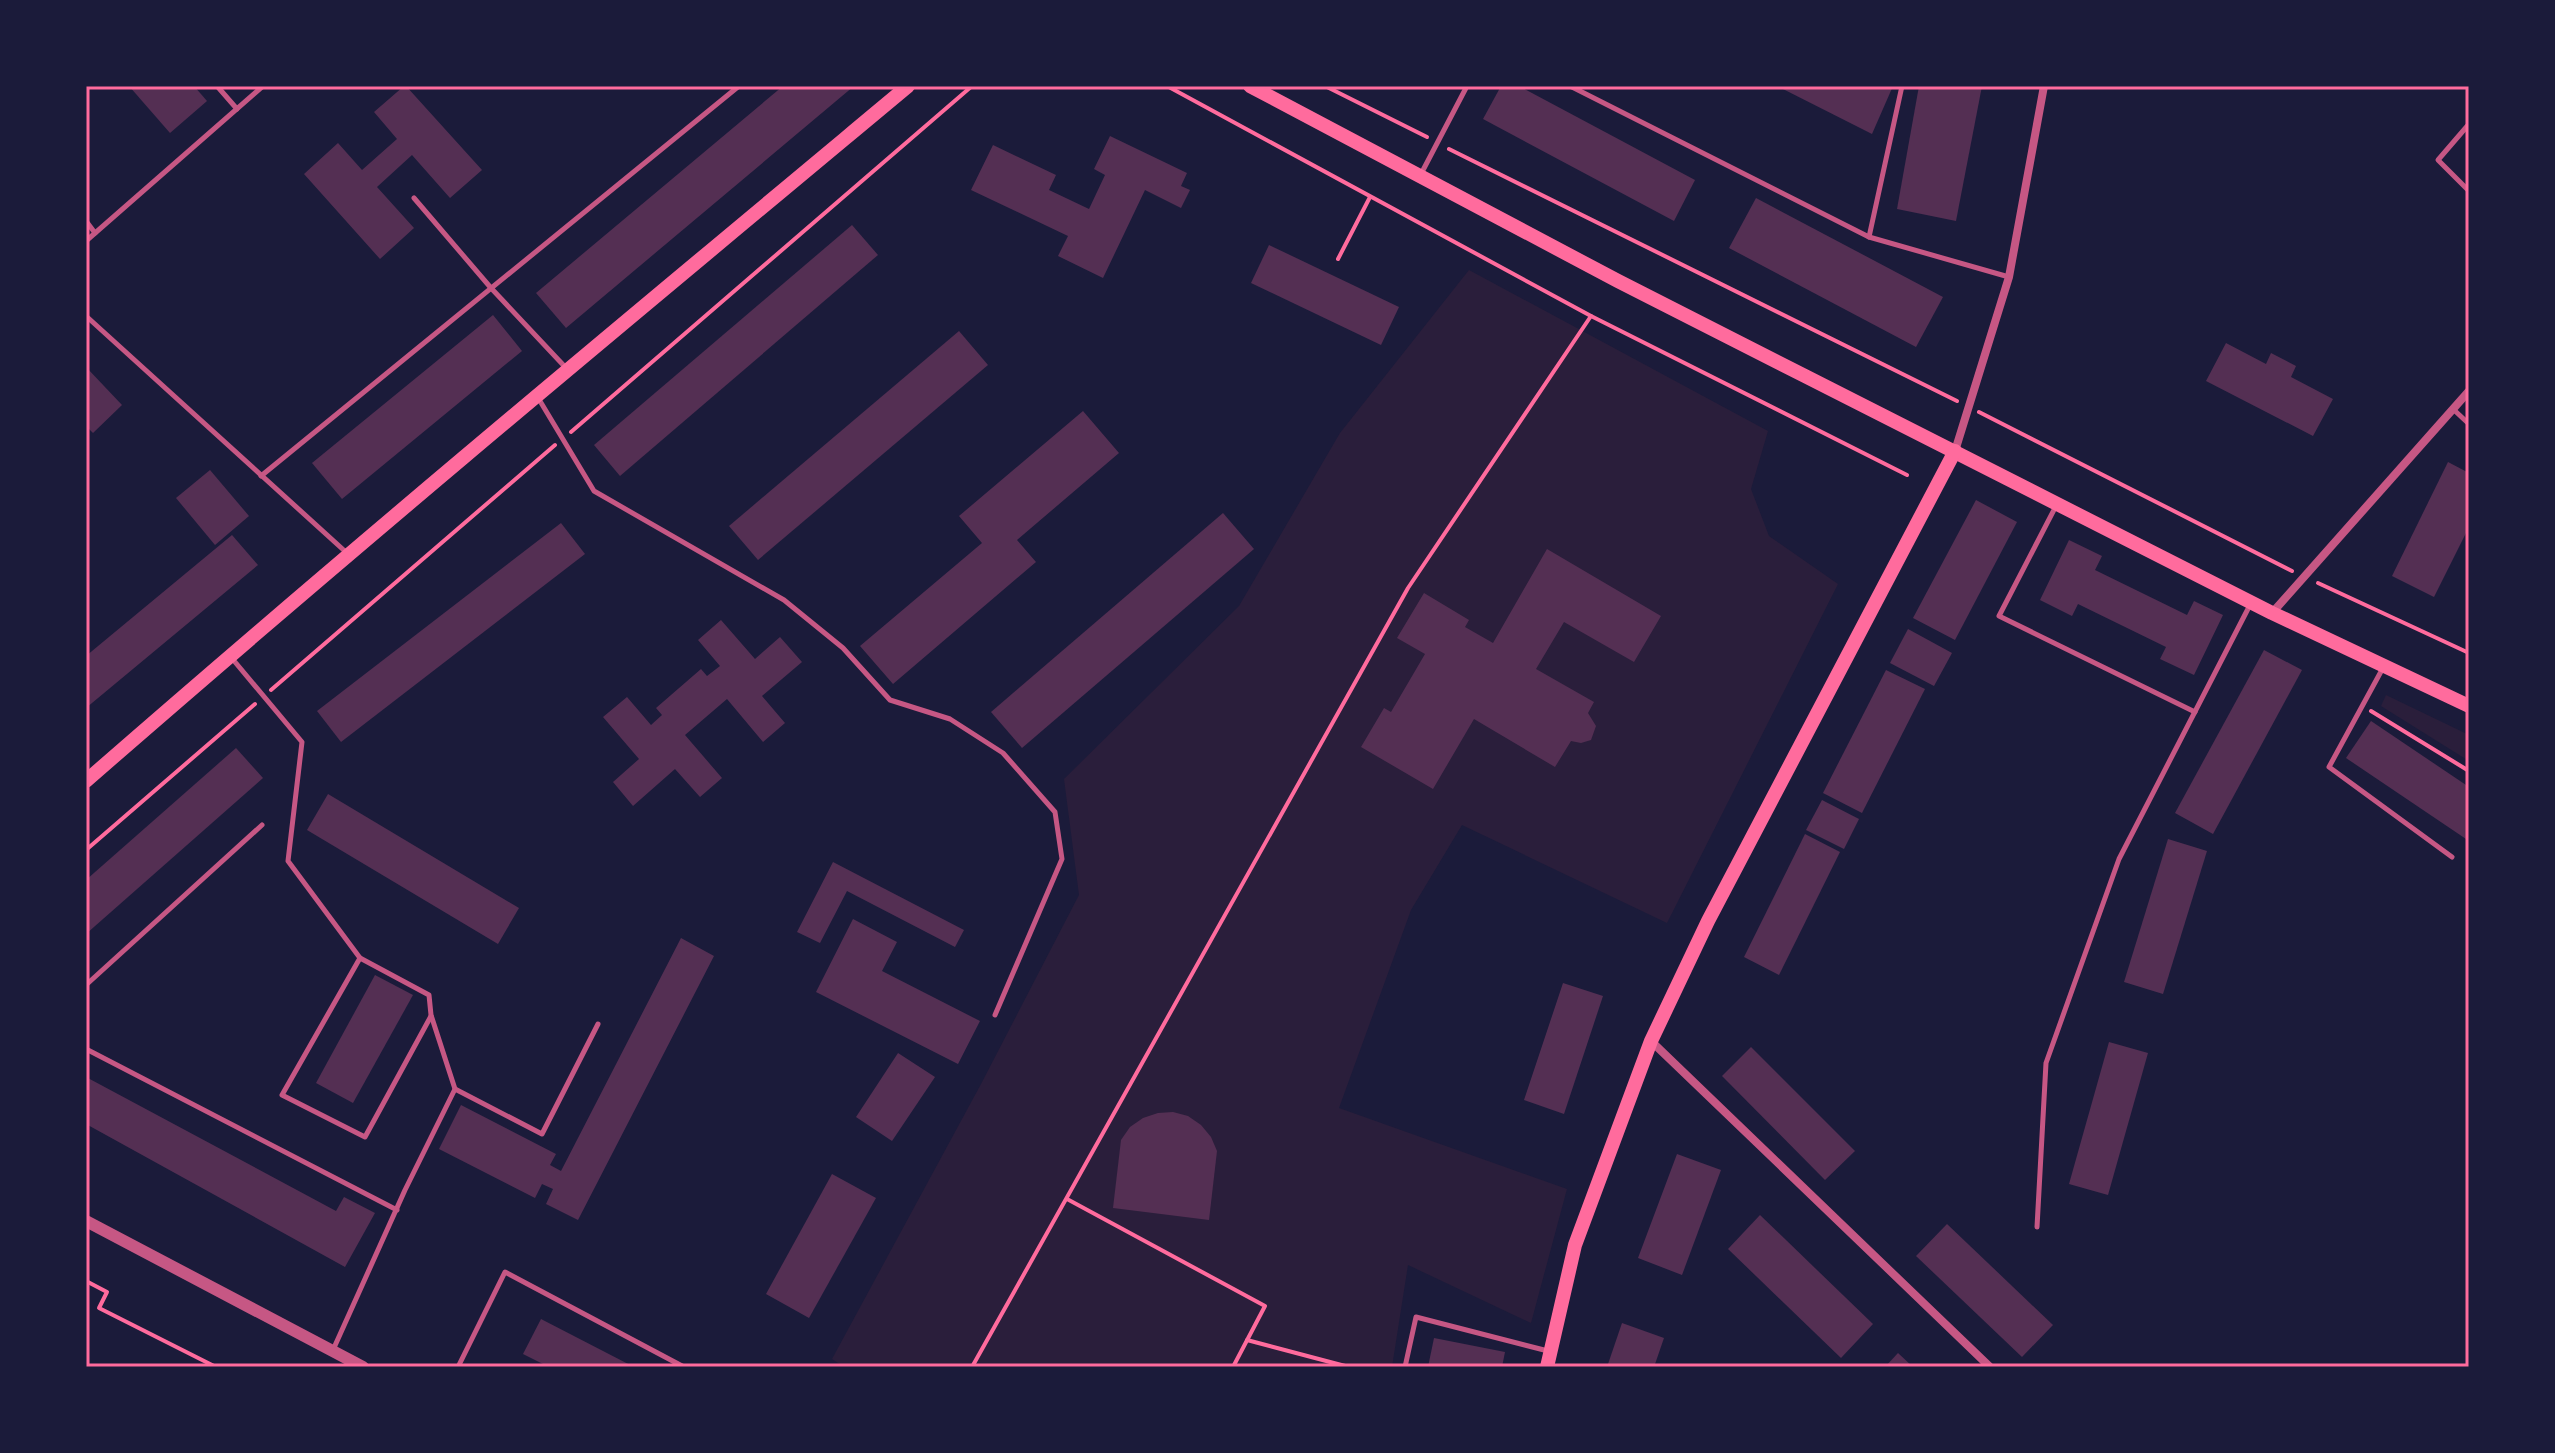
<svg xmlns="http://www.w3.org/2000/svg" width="2555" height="1453" font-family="Barlow,sans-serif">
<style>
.green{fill:#2a1e3b}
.building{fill:#542f53}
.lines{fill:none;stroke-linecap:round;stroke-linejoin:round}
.path{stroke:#ff6b9d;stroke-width:4}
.service{stroke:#c65784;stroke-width:5}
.minor{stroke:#c65784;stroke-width:8}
.tertiary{stroke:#c65784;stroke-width:12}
.secondary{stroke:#ff6b9d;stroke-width:14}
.neatline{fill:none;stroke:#ff6b9d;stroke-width:3}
</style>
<rect width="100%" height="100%" fill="#1b1b3a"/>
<g class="green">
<path d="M1469,270L1768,431L1751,489L1769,536L1838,584L1667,923L1462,825L1411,910L1339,1108L1567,1189L1531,1323L1408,1265L1392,1367H844L832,1359L981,1084L1079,895L1064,779L1239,606L1340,433Z"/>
<path d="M2386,695L2469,735V761L2381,706Z"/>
</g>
<g class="building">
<path d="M129,86H194L207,101L170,133Z"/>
<path d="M404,86H406L482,170L450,198L412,155L377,187L414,228L380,259L304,174L338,143L362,170L397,139L374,112Z"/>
<path d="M783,86H854L566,328L536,293Z"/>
<path d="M1501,86H1519L1695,180L1674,221L1483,119Z"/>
<path d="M1777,86H1893L1872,134Z"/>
<path d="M1919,86H1982L1956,221L1897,209Z"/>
<path d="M1110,136L1187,173L1181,186L1190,190L1181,208L1145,190L1103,278L1058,256L1068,236L971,190L993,145L1056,175L1049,190L1089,209L1105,175L1094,169Z"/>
<path d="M1756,198L1943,297L1916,347L1729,248Z"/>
<path d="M852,225L878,255L620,476L594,445Z"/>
<path d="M1269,245L1399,307L1381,345L1251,283Z"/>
<path d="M493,315L522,351L342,499L312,463Z"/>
<path d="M959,331L988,365L758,560L729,526Z"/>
<path d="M2226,343L2266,364L2271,353L2296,366L2291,377L2333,399L2313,436L2206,381Z"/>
<path d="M86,367L122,405L93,433L86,426Z"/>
<path d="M1083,411L1119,453L1017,540L1036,562L893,684L860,646L982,543L959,516Z"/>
<path d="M2448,462L2469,473V527L2434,597L2392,576Z"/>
<path d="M210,470L249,516L215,545L176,498Z"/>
<path d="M1976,500L2017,522L1955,640L1913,618Z"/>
<path d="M1223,513L1254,549L1022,748L991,712Z"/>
<path d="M561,523L585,554L341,742L317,711Z"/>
<path d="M232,535L258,565L86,708V656Z"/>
<path d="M2069,540L2102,556L2095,570L2187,615L2194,601L2223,615L2194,675L2160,659L2166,647L2078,604L2072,616L2040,600Z"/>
<path d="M1547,549L1661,616L1634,662L1564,622L1536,669L1594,702L1588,713L1596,726L1591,740L1581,743L1571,741L1555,767L1474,719L1433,789L1361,747L1384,708L1391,712L1425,654L1397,638L1424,593L1469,620L1465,627L1493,643Z"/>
<path d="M721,620L755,659L780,637L802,662L762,696L785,723L763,742L727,699L685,735L722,778L700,797L675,769L633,806L613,782L639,759L603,717L627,697L651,725L662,715L656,708L701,669L707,676L720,666L698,640Z"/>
<path d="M1908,629L1952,653L1934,686L1890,663Z"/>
<path d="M2264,650L2302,670L2213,834L2175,813Z"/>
<path d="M1886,670L1925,689L1862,813L1823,793Z"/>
<path d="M2371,721L2469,787V841L2346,758Z"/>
<path d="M236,748L263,778L86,934V880Z"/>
<path d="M328,794L519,908L498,944L307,830Z"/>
<path d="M1822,800L1859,819L1844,849L1806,830Z"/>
<path d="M1805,834L1840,852L1779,975L1744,957Z"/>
<path d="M2168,839L2207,851L2163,994L2124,982Z"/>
<path d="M833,862L964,930L955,947L847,891L820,943L797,932Z"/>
<path d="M853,919L897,942L882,971L980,1021L958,1064L816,992Z"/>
<path d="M681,938L714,956L578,1220L546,1204L553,1189L542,1184L535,1198L439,1149L461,1105L556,1154L550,1165L561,1171Z"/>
<path d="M375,975L413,995L353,1103L316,1083Z"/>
<path d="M1563,983L1603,996L1564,1114L1524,1100Z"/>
<path d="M2109,1042L2148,1053L2108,1195L2069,1184Z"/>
<path d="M1751,1047L1855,1151L1825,1180L1722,1076Z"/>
<path d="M898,1053L935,1077L892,1141L856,1117Z"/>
<path d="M86,1077L336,1211L344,1197L375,1213L345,1267L86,1124Z"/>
<path d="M1173,1112L1188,1116L1201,1125L1211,1137L1217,1151L1209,1220L1113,1208L1121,1140L1130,1127L1143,1118L1158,1113Z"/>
<path d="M1677,1154L1721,1170L1682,1275L1638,1258Z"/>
<path d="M832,1174L876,1198L809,1318L766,1294Z"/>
<path d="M1760,1215L1873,1324L1841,1358L1728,1249Z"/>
<path d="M1947,1224L2053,1325L2022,1357L1916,1256Z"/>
<path d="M541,1319L634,1367H549L523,1354Z"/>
<path d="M1622,1323L1664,1338L1654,1367H1607Z"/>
<path d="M1434,1338L1505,1352L1502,1367H1428Z"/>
<path d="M1898,1353L1913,1367H1885Z"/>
</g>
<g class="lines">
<g class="path">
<path d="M1167,86L1591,316L1907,475"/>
<path d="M1325,86L1427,137"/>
<path d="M1449,149L1957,401"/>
<path d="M1338,259L1370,197"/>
<path d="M1979,412L2292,571"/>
<path d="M571,432L972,86"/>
<path d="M2318,583L2469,653"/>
<path d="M271,690L555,445"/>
<path d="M2371,711L2469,771"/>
<path d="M86,850L255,704"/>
<path d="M1067,1199L1265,1306L1233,1367"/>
<path d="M86,1281L107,1292L99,1308L216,1367"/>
<path d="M1247,1340L1349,1367"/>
<path d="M972,1367L1408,588L1591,316"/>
</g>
<g class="service">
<path d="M217,86L237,109"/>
<path d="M1570,86L1869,237L2009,277"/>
<path d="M2469,124L2438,160L2469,191"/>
<path d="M1421,174L1467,86"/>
<path d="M414,198L491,288L567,369"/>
<path d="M86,221L95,233"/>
<path d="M1869,237L1902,86"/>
<path d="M86,241L263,86"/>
<path d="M86,316L348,554"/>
<path d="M537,396L594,491L784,600L843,648L890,700L950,719L1003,753L1055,812L1062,859L995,1015"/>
<path d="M2453,409L2469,424"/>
<path d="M261,476L739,86"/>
<path d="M2057,504L1999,616L2195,712"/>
<path d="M230,656L302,742L288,861L360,958L429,995L431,1015L455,1089L542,1134L598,1024"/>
<path d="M2384,666L2329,767L2452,857"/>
<path d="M360,958L282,1095L365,1137L431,1016"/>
<path d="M86,985L262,825"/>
<path d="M86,1049L397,1210"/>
<path d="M2037,1227L2046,1063L2119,859L2251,603"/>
<path d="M333,1350L405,1190L455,1089"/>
<path d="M458,1367L505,1272L684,1367"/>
<path d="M1405,1367L1416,1317L1548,1351"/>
</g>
<g class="minor">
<path d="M1955,451L2009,277L2044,86"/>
<path d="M2272,613L2469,391"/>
<path d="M1651,1041L1990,1367"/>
</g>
<path class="tertiary" d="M86,1221L363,1367"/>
<g class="secondary">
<path d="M1250,86L1618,281L1805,376L2272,613L2469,706"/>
<path d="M86,781C356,545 632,316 908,86"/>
<path d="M1547,1367L1575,1245L1651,1041L1708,921L1955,451"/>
</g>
</g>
<rect width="2555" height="1453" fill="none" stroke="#1b1b3a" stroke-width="176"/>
<rect x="88" y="88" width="2379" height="1277" class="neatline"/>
</svg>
